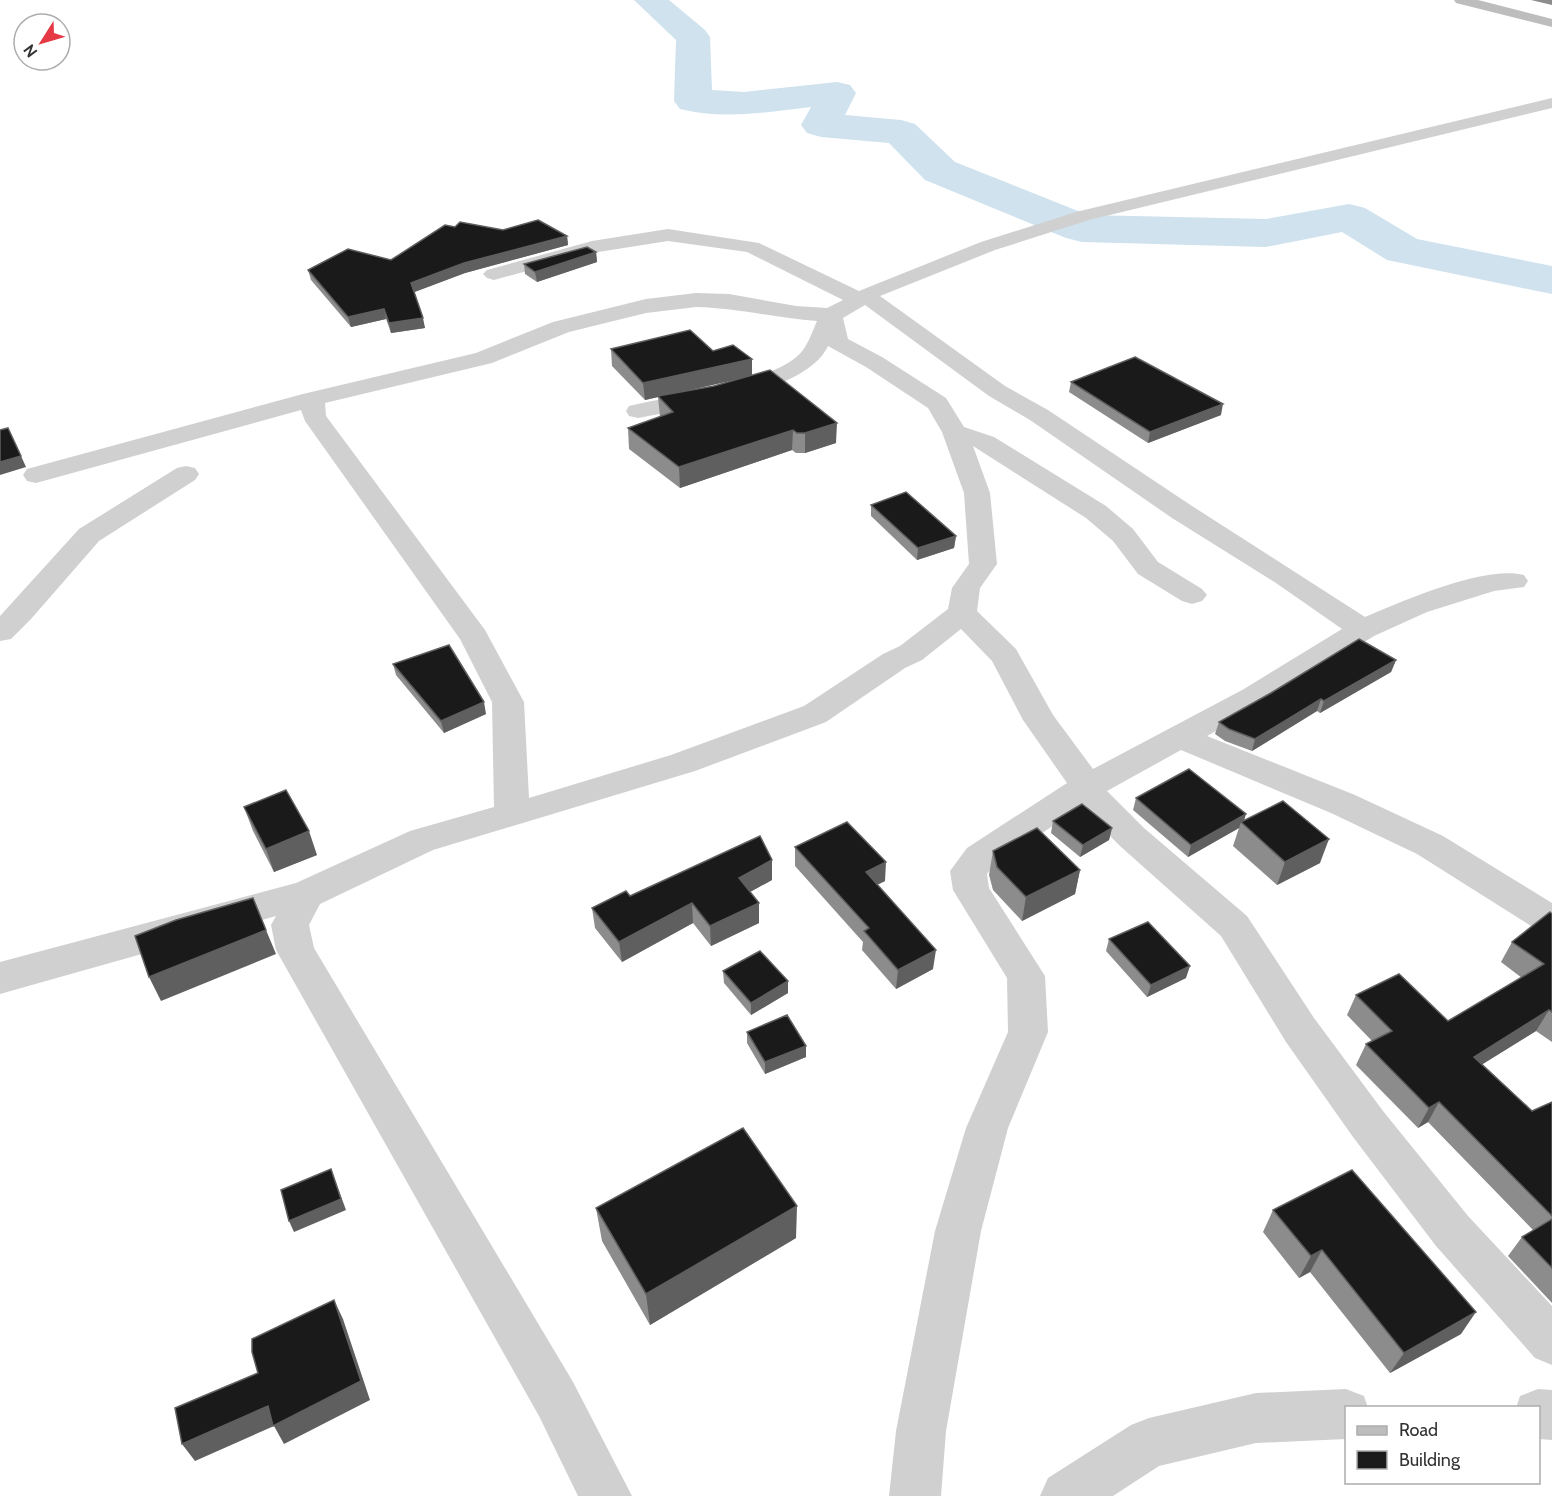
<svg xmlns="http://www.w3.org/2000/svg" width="1552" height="1496" font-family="Cabin,sans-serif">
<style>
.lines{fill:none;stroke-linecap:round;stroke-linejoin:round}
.river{fill:#cfe2ee;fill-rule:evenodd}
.street{fill:#d0d0d0;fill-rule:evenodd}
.secondary{fill:#bdbdbd;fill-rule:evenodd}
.wall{fill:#8c8c8c;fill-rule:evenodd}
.shaded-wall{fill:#5f5f5f}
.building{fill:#1a1a1a;stroke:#5f5f5f;stroke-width:1.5}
</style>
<rect width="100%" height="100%" fill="#fff"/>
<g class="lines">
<path class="river" d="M634,0H669L705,30L710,37L712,90L744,92L837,82L850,85L856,93L845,115L901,120L915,124L955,162L1088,215L1266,219L1349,204L1365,208L1417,239L1552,266V294L1387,260L1342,232L1266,247L1082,242L1066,238L925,180L889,143L821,137L807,133L801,125L811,107C768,112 722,120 680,109L674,101L676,40Z"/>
<g class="street">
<path d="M1552,98V108L1089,220L995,250L880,296L1005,386L1048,410L1192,506L1365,617C1403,601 1485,565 1524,575L1528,581L1524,587L1494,591L1427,612L1374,636L1266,703L1207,736L1355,795L1443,836L1552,903V935L1539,931L1417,854L1331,813L1181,750L1107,791L1144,828L1247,916L1314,1018L1383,1111L1468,1216L1552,1306V1365L1535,1358L1436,1246L1353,1137L1286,1042L1221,936L1120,846L1081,807L993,866L987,874L989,888L1045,976L1048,1032L1008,1128L981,1231L946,1431L941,1496H889L896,1431L935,1231L966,1128L1008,1032L1007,978L953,890L950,871L967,848L1067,783L1023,720L992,661L961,629L922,660L905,668L826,722L695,771L433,850L320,904L309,925L314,948L573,1382L632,1496H578L539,1416L276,950L271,925L276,916L0,994V962L296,883L410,831L494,807L492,702L460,639L305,421L301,410L36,483L27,481L23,475L27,469L303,394L476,353L553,322L646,299L696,293L729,294L796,306L827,308L843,300L747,252L668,241L592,253L494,280L487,278L483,274L487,270L592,241L668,229L759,243L859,291L981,242L1076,212ZM865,305L989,396L1030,420L1172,518L1276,583L1342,629L1244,689L1093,769L1053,715L1016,649L977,611L980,588L997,564L990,493L973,446L1086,518L1113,541L1138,574L1182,601L1192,604L1202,601L1207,595L1202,589L1158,562L1133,529L1106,506L994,437L964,427L946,398L882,357L848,339L843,318ZM696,307C737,308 776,318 817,321C813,330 809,342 803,350C779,383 670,396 629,406L626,411L629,416L638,418C686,408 807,393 828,346L866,367L928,408L942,432L964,493L969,564L952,588L948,609L900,646L883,654L804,706L671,755L529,798L524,702L485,630L326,416L325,403L492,363L569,332L646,313Z"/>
<path d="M186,466L195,468L199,474L195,480L99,541L31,619L11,639L0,641V616L79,529L177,468Z"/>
<path d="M1346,1389L1364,1396L1368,1408H1346V1439L1256,1443L1159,1466L1113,1496H1040L1048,1478L1131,1425L1149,1418L1256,1393Z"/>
<path d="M1538,1389L1552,1390V1440L1538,1439V1408H1516L1520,1396Z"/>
</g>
<path class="secondary" d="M1454,0H1478L1552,19V27L1456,3Z"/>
</g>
<g class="wall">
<path d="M1531,0H1552V5Z"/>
<path d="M455,227L567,236L568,245L465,273L414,292L425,328L391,333L386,319L351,327L311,280L308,270L391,260Z"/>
<path d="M596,252L597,262L537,282L525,274L524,264Z"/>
<path d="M611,349L713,351L752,375L836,443L805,453H796L792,450L680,488L629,449L628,428L660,417L658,397L645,400L612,366ZM733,380L714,386L687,391Z"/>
<path d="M1071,382L1221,415L1148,443L1069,392Z"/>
<path d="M871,505L956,536L954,548L917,560L871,516Z"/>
<path d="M1396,660L1391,672L1320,713L1317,711L1252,751L1225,741L1215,734L1219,722Z"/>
<path d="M393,664L486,714L444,733L396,675Z"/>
<path d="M1136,798L1244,821L1320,863L1277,885L1233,846L1239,828L1188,857L1133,810Z"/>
<path d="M244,807L317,855L274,872L253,831Z"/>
<path d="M1053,821L1112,828L1109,840L1080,857L1051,833Z"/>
<path d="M795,847L885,881L877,885L933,969L896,989L862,950L863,942L795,866Z"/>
<path d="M993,851L1080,870L1075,894L1022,921L993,890L989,875Z"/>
<path d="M772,880L750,892L759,903V923L711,946L693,923L622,962L595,928L592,908L630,896Z"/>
<path d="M1552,914V1042L1536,1031L1482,1064L1532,1111L1552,1102V1303L1508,1256L1522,1237L1533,1230L1428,1122L1418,1128L1356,1065L1366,1044L1372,1041L1347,1015L1356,995L1448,1021L1522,978L1501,962L1512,942Z"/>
<path d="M1109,939L1186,978L1147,997L1106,951Z"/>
<path d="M723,971L788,993L751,1015L724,983Z"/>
<path d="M747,1032L806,1057L765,1074L747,1043Z"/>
<path d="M596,1208L796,1238L650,1325L602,1241Z"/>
<path d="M1273,1210L1461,1334L1390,1373L1310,1272L1299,1278L1263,1232Z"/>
</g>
<g class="shaded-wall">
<path d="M567,236L568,245L465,273L412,293L411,283L464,263Z"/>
<path d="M596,252L597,262L537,282L535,272Z"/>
<path d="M384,309L386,319L351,327L348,317Z"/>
<path d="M423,318L425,328L391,333L389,323Z"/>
<path d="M752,359V376L645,400L643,383Z"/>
<path d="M1223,404L1221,415L1148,443L1150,432Z"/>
<path d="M837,423L836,443L805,453V433Z"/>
<path d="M793,430L792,450L680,488L679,467Z"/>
<path d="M21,456L26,467L0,475V462Z"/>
<path d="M956,536L954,548L917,560L918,548Z"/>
<path d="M1396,660L1391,672L1320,713L1324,701Z"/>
<path d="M1321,699L1317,711L1252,751L1255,739Z"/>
<path d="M484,702L486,714L444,733L441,721Z"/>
<path d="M1246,814L1243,824L1241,822L1239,828L1188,857L1191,845Z"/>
<path d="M1112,828L1109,840L1080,857L1083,845Z"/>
<path d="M309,831L317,855L274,872L266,849Z"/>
<path d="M1329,839L1320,863L1277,885L1285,862Z"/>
<path d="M772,860V880L739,898V878Z"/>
<path d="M886,862L885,881L864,891L866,872Z"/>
<path d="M1080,870L1075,894L1022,921L1026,897Z"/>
<path d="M692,903L693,923L622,962L619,942Z"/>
<path d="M759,903V923L711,946L710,926Z"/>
<path d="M266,930L276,954L161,1001L149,977Z"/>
<path d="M936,950L933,969L896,989L898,970Z"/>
<path d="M1190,966L1186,978L1147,997L1151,985Z"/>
<path d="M788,981V993L751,1015V1003Z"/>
<path d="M1549,1010L1536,1031L1462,1077L1474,1057Z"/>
<path d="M806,1046V1057L765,1074V1062Z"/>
<path d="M1439,1102L1428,1122L1418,1128L1429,1108Z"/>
<path d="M331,1169L346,1210L294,1232L289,1221Z"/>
<path d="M797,1206L796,1238L650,1325L646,1294Z"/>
<path d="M1322,1250L1310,1272L1299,1278L1311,1256Z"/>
<path d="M334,1300L343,1319L370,1400L284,1444L274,1426L195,1461L182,1444L268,1406Z"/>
<path d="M1476,1312L1461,1334L1390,1373L1404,1353Z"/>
</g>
<g class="building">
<path d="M538,220L567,236L464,263L411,283L423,318L389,323L384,309L348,317L308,270L348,249L391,260L445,225L455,227L460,222L503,230Z"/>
<path d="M587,247L596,252L535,272L524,264Z"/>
<path d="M690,330L713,351L733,345L752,359L643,383L611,349Z"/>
<path d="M1135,357L1223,404L1150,432L1071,382Z"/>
<path d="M770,370L837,423L805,433H797L793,430L679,467L628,428L673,412L658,396L714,386Z"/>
<path d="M8,428L21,456L0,462V430Z"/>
<path d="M906,492L956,536L918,548L871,505Z"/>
<path d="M1359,639L1396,660L1324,701L1321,699L1255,739L1229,729L1219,722L1271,693Z"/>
<path d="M449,645L484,702L441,721L393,664Z"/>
<path d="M1189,769L1246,814L1191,845L1136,798Z"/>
<path d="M286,790L309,831L266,849L244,807Z"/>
<path d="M1283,801L1329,839L1285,862L1241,822Z"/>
<path d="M1082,804L1112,828L1083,845L1053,821Z"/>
<path d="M847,822L886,862L866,872L936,950L898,970L864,931L869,928L795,847Z"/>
<path d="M1037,828L1080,870L1026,897L997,867L993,851Z"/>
<path d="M760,836L772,860L739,878L759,903L710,926L692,903L619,942L592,908L626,891L630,896Z"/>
<path d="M253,898L266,930L149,977L135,936L176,920Z"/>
<path d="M1550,912L1552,914V1012L1549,1010L1474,1057L1532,1111L1552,1102V1216L1439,1102L1429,1108L1366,1044L1392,1031L1356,995L1399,974L1448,1021L1544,964L1512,942Z"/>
<path d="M1148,922L1190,966L1151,985L1109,939Z"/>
<path d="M760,951L788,981L751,1003L723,971Z"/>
<path d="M787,1015L806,1046L765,1062L747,1032Z"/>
<path d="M743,1128L797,1206L646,1294L596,1208Z"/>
<path d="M331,1169L341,1199L289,1221L281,1190Z"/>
<path d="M1352,1170L1476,1312L1404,1353L1322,1250L1311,1256L1273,1210Z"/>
<path d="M1552,1219V1268L1522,1237Z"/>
<path d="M334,1300L361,1381L273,1426L268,1406L182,1444L175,1408L258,1373L252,1352V1339Z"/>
</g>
<rect x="1345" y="1406" width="195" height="78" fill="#ffffff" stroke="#adadad" stroke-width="1.5"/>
<rect x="1357" y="1426" width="30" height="9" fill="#bdbdbd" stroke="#adadad" stroke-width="1.5"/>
<text x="1399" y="1436" font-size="18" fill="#333333">Road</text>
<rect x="1357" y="1451" width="30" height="18" fill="#1a1a1a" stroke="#adadad" stroke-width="1.5"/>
<text x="1399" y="1466" font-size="18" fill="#333333">Building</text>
<g transform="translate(42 42) rotate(233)"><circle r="28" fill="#ffffff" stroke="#adadad" stroke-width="1.5"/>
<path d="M0-4.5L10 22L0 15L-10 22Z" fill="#e63946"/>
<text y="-9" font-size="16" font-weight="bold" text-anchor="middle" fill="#333333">N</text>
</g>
</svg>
